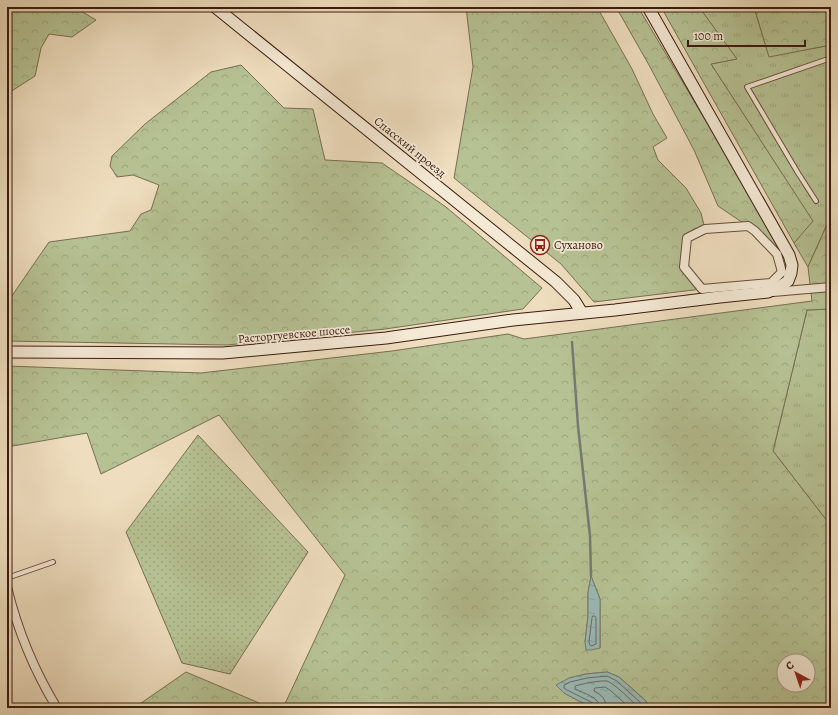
<svg xmlns="http://www.w3.org/2000/svg" width="838" height="715" font-family="Alegreya,serif">
<style>
.grass{fill:url(#grass-tufts);stroke:#786e52}
.forest{fill:url(#forest-crowns);stroke:#786e52;fill-rule:evenodd}
.garden{fill:url(#garden-dots);stroke:#786e52}
.water{fill:url(#water-ripples);stroke:#747b74}
.lines{fill:none;stroke-linecap:round;stroke-linejoin:round}
.shore{stroke:#6a6b63;stroke-width:1}
.stream{stroke:#747b74;stroke-width:2.5}
.lane-casing{stroke:#674c3b;stroke-width:6}
.street-casing{stroke:#674c3b;stroke-width:10}
.secondary-casing{stroke:#3a1b0f;stroke-width:13}
.lane{stroke:#f4e9d5;stroke-width:4}
.street{stroke:#f4e9d5;stroke-width:8}
.secondary{stroke:#f4e9d5;stroke-width:11}
.labels{text-anchor:middle;dominant-baseline:central;stroke-width:3.5;stroke-linejoin:round;paint-order:stroke}
.street-label{font-size:12px;fill:#3a1b0f;stroke:#f4e9d5}
.poi-label{font-size:12px;fill:#3a1b0f;stroke:#f4e9d5;text-anchor:start}
</style>
<defs>
<pattern id="grass-tufts" width="24" height="20" patternUnits="userSpaceOnUse"><rect width="24" height="20" fill="#b6c294"/><path d="M3 7l-1-3M5 7V3M7 7l1-3M15 17l-1-3M17 17v-4M19 17l1-3" fill="none" stroke="#9da67e"/></pattern>
<pattern id="forest-crowns" width="20" height="18" patternUnits="userSpaceOnUse"><rect width="20" height="18" fill="#b6c294"/><path d="M2 6a3 3 0 1 1 6 0M12 15a3 3 0 1 1 6 0" fill="none" stroke="#9da67e"/></pattern>
<pattern id="garden-dots" width="8" height="8" patternUnits="userSpaceOnUse"><rect width="8" height="8" fill="#b6c294"/><path d="M2 2h.1M6 6h.1" fill="none" stroke="#9da67e" stroke-width="1.8" stroke-linecap="round"/></pattern>
<pattern id="water-ripples" width="26" height="14" patternUnits="userSpaceOnUse"><rect width="26" height="14" fill="#9bbbb7"/><path d="M2 4q2-2 4 0t4 0M15 11q2-2 4 0t4 0" fill="none" stroke="#86a09c"/></pattern>
</defs>
<rect width="100%" height="100%" fill="#eeddbe"/>
<filter id="stains"><feTurbulence type="fractalNoise" baseFrequency=".005" numOctaves="4"/><feColorMatrix values="0 0 0 0 .2 0 0 0 0 .09 0 0 0 0 .02 0 0 0 .5 -.17"/></filter>
<radialGradient id="worn" r=".72"><stop offset=".6" stop-color="#630" stop-opacity="0"/><stop offset="1" stop-color="#630" stop-opacity=".3"/></radialGradient>
<g class="grass">
<path d="M699,7H754L769,56L831,45V220H829L808,267L794,243L812,221L711,64L736,59Z"/>
<path d="M831,309V526L773,451L807,310Z"/>
</g>
<g class="forest">
<path d="M7,7H74L96,20L72,37L49,34L41,48L35,76L7,94Z"/>
<path d="M466,7H597L632,69L653,114L667,138L653,147L658,160L686,188L701,213L705,229L687,238L684,266L702,289L594,302L561,264L454,178L473,67Z"/>
<path d="M616,7H638L785,254H777L755,231L718,206L694,150L649,65Z"/>
<path d="M661,7H699L737,59L711,64L813,221L794,243Z"/>
<path d="M754,7H831V45L769,57Z"/>
<path d="M241,65L284,108L313,109L325,160L382,163L446,207L542,288L523,309L385,329L227,345L7,341V303L49,242L130,231L141,214L151,210L159,185L133,175L117,177L110,166L112,156L145,124L211,72Z"/>
<path d="M829,220H831V309L807,310L773,451L831,526V708H649L646,701L619,677L607,672L586,674L569,678L564,693L579,701L595,708H283L345,575L219,415L101,474L87,433L7,447V366L201,373L392,351L508,334L524,339L812,301L808,267ZM591,576L600,599V648L585,642L588,616V593ZM784,661H808V685H784Z"/>
<path d="M186,672L271,708H134Z"/>
</g>
<path class="garden" d="M198,435L308,552L230,674L182,663L126,532Z"/>
<g class="water">
<path d="M591,576L600,599V648L591,650H586L585,642L588,616V593Z"/>
<path d="M607,672L619,677L646,701L649,708H595L579,701L564,693L556,685L569,678L586,674Z"/>
</g>
<g class="lines">
<g class="shore">
<path d="M593,616H595L596,618V644L591,646L590,645L589,642L592,618Z"/>
<path d="M595,708V705L593,703L567,690L564,688V685L570,682L587,678L607,676L617,681L642,704L645,708"/>
<path d="M600,708C599,696 584,694 575,689V686C582,684 600,680 607,681C614,683 633,702 639,708"/>
<path d="M606,708C606,699 602,695 594,691V689L595,688L605,687L610,690L630,708"/>
</g>
<path class="stream" d="M572,342L578,426L590,536L591,576"/>
<g class="lane-casing">
<g id="lane">
<path d="M816,201L798,173L747,87L831,58"/>
<path d="M7,578L53,562"/>
</g>
</g>
<g class="street-casing">
<g id="street">
<path d="M748,226L755,231L777,254L782,272L771,283L702,289L684,267L687,238L705,229Z"/>
<path d="M773,292L831,287"/>
<path d="M7,587C17,628 35,672 57,708"/>
</g>
</g>
<g class="secondary-casing">
<g id="secondary">
<path d="M215,7L556,282L574,300L582,313"/>
<path d="M7,352L223,353L386,338L513,320L615,310L720,297L768,292L779,287L788,281L791,273L792,265L789,255L648,7"/>
</g>
</g>
<use href="#lane" class="lane"/>
<use href="#street" class="street"/>
<use href="#secondary" class="secondary"/>
</g>
<defs>
<g id="bus-ring" transform="scale(1)"><circle r="9.5" fill="#f4e9d5" stroke="#8f2418" stroke-width="1.5"/><path d="M-5-6H5V4H4V6H2V4H-2V6H-4V4H-5ZM-3.5-4V0h7V-4ZM-3.5 1.2v1.5H-2V1.2ZM2 1.2v1.5H3.5V1.2Z" fill="#8f2418"/></g>
</defs>
<g fill-rule="evenodd">
<use href="#bus-ring" x="540" y="245"/>
</g>
<g class="labels">
<g class="street-label">
<text transform="translate(410 147) rotate(39)">Спасский проезд</text>
<text transform="translate(294 334) rotate(-5)">Расторгуевское шоссе</text>
</g>
<g class="poi-label">
<text x="554" y="245">Суханово</text>
</g>
</g>
<rect width="838" height="715" fill="none" stroke="#eeddbe" stroke-width="24"/>
<rect x="8" y="8" width="822" height="699" fill="none" stroke="#3a1b0f" stroke-width="2"/>
<rect x="12" y="12" width="814" height="691" fill="none" stroke="#3a1b0f"/>
<g transform="translate(796 673) rotate(320)"><circle r="19" fill="#f4e9d5" stroke="#aa9786"/>
<path d="M0-3L7 15L0 10L-7 15Z" fill="#8f2418"/>
<text y="-6" font-size="11" font-weight="bold" text-anchor="middle" fill="#3a1b0f">С</text>
</g>
<path d="M688 40v6h117v-6" fill="none" stroke="#3a1b0f" stroke-width="2"/>
<text x="694" y="40" font-size="12" fill="#3a1b0f" stroke="#f4e9d5" stroke-width="3" paint-order="stroke">100 m</text>
<rect width="100%" height="100%" filter="url(#stains)"/>
<rect width="100%" height="100%" fill="url(#worn)"/>
</svg>
